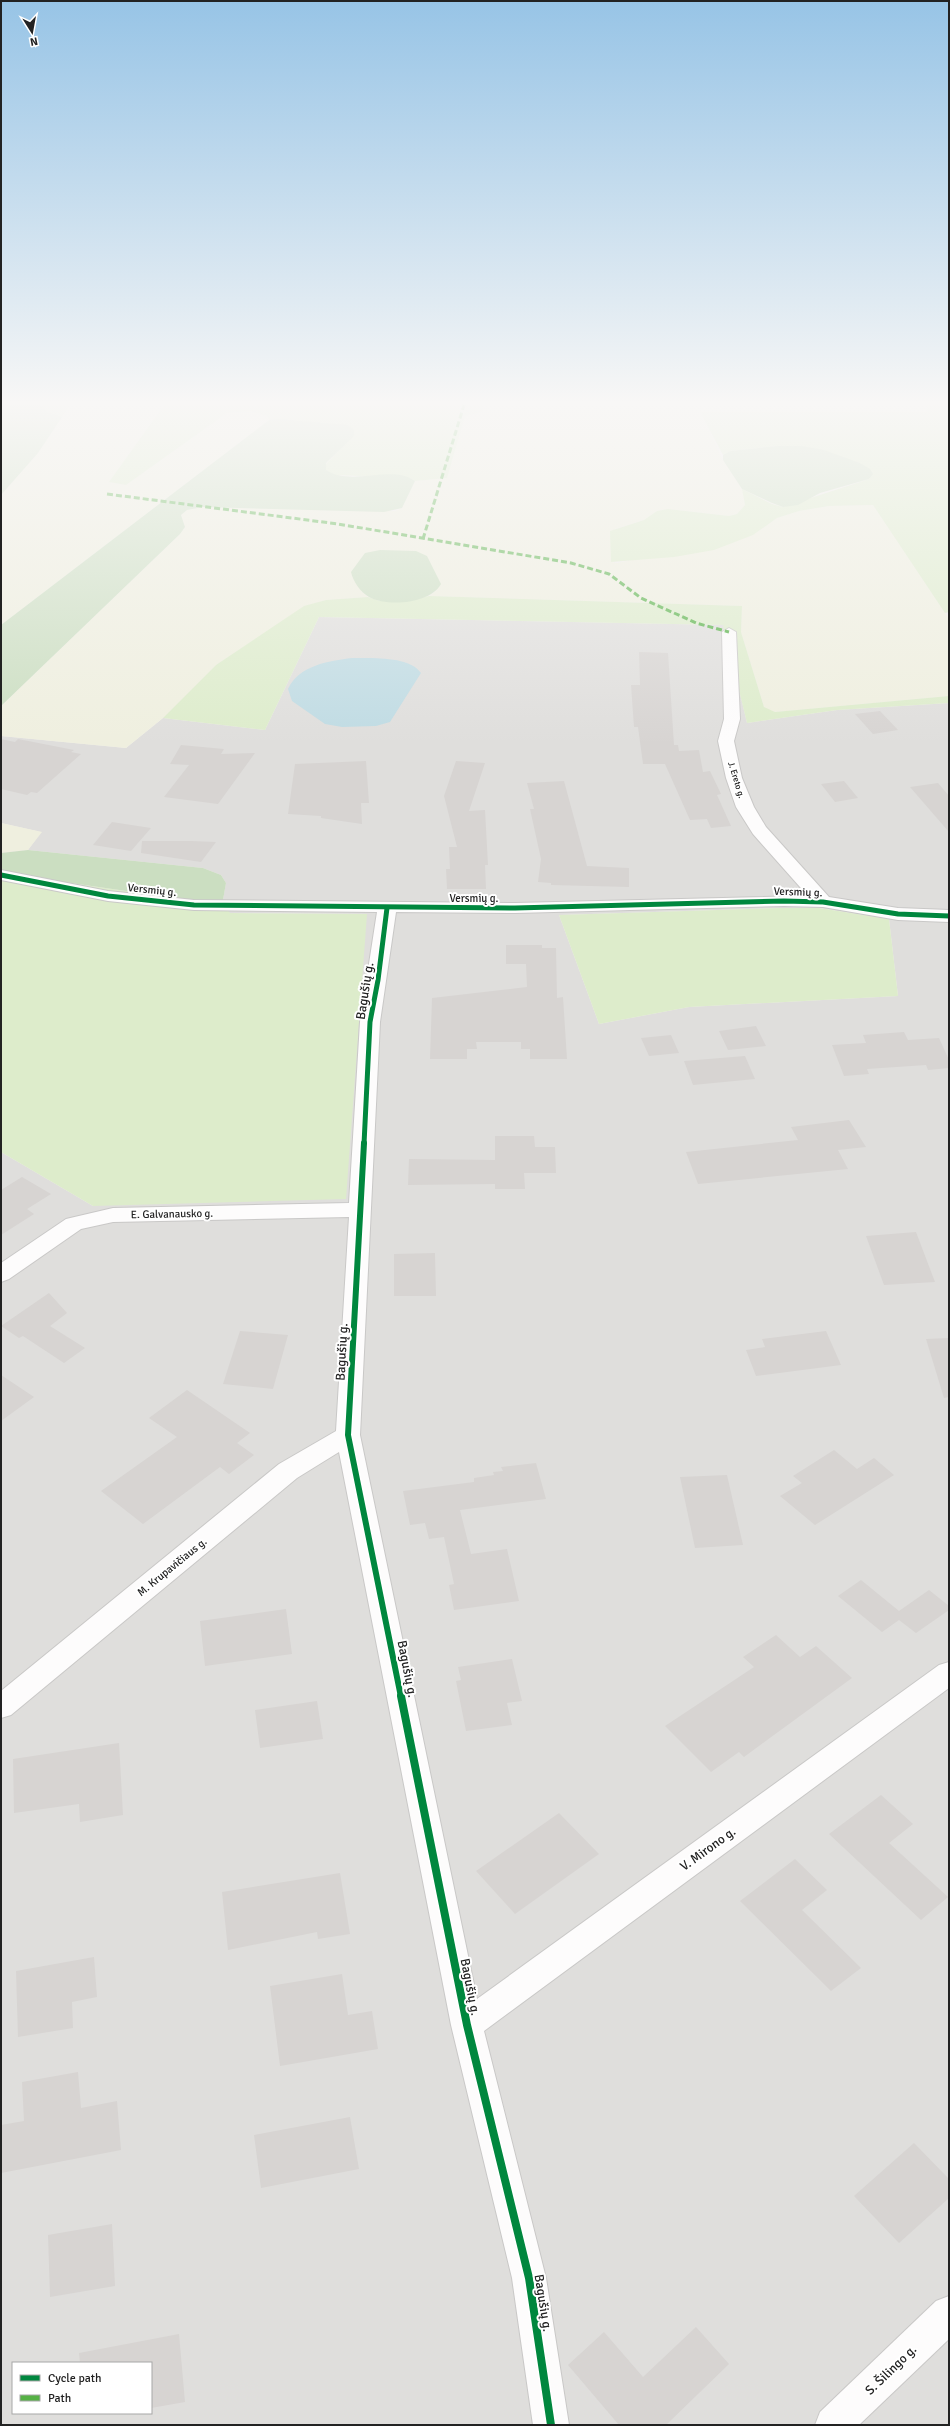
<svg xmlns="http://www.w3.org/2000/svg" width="950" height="2426" font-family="Signika,sans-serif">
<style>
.residential{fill:#dfdedc;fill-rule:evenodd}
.farmland{fill:#efefdf}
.grass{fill:#ddeccb}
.forest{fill:#cbdec1}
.water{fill:#bfdbe3}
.building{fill:#d7d4d2}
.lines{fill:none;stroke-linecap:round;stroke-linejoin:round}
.minor-casing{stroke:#c9c8c7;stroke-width:2}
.minor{fill:#fdfcfc;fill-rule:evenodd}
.quiet{stroke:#55b145;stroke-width:3;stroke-dasharray:6 3;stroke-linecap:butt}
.cycleway-far2-casing{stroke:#fff;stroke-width:7}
.cycleway-far1-casing{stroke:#fff;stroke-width:9}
.cycleway-casing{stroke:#fff;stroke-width:11}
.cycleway-far2{stroke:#00873e;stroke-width:5}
.cycleway-far1{stroke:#00873e;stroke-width:6}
.cycleway{stroke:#00873e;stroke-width:8}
.labels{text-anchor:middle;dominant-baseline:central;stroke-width:4;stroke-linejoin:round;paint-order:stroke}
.far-street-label{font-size:9px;fill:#222;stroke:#fff}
.street-label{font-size:11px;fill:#222;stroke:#fff}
.near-street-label{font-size:13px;fill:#222;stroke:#fff}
</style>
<rect width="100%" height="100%" fill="#f0eeeb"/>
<path class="residential" d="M319,617L724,625L747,723L837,710L949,703V2425H1V1152L93,1206L367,914L229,913L223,900L226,883L221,875L203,868L28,850L41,832L1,823V736L126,748L163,718L265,730ZM781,908H819L889,919L898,996L689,1007L599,1024L559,915ZM13,2363H151V2413H13Z"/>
<g class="farmland">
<path d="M70,405H164L109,482L126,485L227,413L250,411L268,416L269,420L1,625V495L38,453Z"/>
<path d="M483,405H926L928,412H701L723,460L742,489L745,505L737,514L729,516L668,509L657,511L644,520L615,529L611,562L617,563L753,535L777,518L799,511L829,506L873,505L949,619V696L775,712L768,710L764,707L741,632L742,606L429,596L437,590L361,591L368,597L326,600L304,607L216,665L163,718L126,748L1,736V706L180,534L185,527L181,515L187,510L203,507L395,511L402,508L415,481L447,478L465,416L482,412Z"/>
<path d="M1,823L42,832L28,850L1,853Z"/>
</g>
<g class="grass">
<path d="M41,405H70L62,417L48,412Z"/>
<path d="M164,405H483L482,412L465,416L447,478L415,481L410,478L333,475L326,470V464L353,436L278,419L269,420L267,416L250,411L227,413L126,485L109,482Z"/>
<path d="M926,405H949V612L945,613L873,505L829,506L799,511L777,518L753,535L714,550L674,557L611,562L610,531L644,520L657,511L668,509L729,516L737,514L745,505L742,489L772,504L783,507L869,479L872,474L860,463L839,457L777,446L730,451L723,455L700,412H928Z"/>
<path d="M429,596L742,606L741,632L764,707L775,712L949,696V703L837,710L747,723L723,625L319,617L265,730L163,718L216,665L304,606L326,600L368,597L380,601L411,600Z"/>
<path d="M1,873L189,900H223L230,913L367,914L346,1199L93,1206L1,1152Z"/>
<path d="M781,908H819L889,919L898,996L689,1007L599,1024L559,915Z"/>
</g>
<g class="forest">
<path d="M1,405H41L48,412L62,417L38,453L1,495Z"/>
<path d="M278,419L348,425L354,430V436L326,463V470C352,487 392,464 415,481L402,508L384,512L203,507L187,510L181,515L185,527L180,534L1,706V625L269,420Z"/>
<path d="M777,446H802L824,450L860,463L870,469L873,474L869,479L820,493L798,505L783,507L772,503L742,489L723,460V455L730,451Z"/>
<path d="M380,550L416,551L427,556L441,584C430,604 387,607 369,597C360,592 353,581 351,572L365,553Z"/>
<path d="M28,850L203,868L221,875L226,883L223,900H189L1,873V853Z"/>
</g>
<path class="water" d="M352,658C371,658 410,656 421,673L390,722L376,726L342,727L325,724L292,701L288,689C299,665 329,661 352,658Z"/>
<g class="building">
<path d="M639,652L668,653L674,745H678L679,751L699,750L703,772L710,771L721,794L717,795L731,826L711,828L707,819L690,820L665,764H643L638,727H634L631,685H640Z"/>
<path d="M880,711L898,730L873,734L855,714Z"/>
<path d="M1,739L15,742L18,739L74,750L71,752L81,754L37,793L31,792L27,795L1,789Z"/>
<path d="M181,745L224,749L221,754L255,753L218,804L164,797L189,765L170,764Z"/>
<path d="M366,761L369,803H361L362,824L321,818V816L288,814L295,764Z"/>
<path d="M456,761L485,763L469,811L485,810L488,865H485L486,889H447L446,869H450L449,847H457L444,796Z"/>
<path d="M564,781L587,866L629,868V887L551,885V883L538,882L541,859L530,809H534L527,783Z"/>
<path d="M844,781L858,798L835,802L821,784Z"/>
<path d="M938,783L949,796V832L910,787Z"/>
<path d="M112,822L151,828L131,851L93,845Z"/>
<path d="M142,841H191L216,842L201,862L141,853Z"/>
<path d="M506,945H542V948H556L557,998L563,997L567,1059H530V1049H521V1042H476L477,1049H467V1059H430L432,998L527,987L526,964H506Z"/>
<path d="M756,1026L766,1046L728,1050L719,1031Z"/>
<path d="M904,1032L908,1040L939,1038L949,1060V1068L928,1070L926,1065L867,1069L869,1074L844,1076L832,1045L866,1043L863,1035Z"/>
<path d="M671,1035L679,1053L649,1056L641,1038Z"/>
<path d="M745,1056L755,1079L693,1085L684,1061Z"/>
<path d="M849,1120L866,1147L838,1150L848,1169L698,1184L686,1152L798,1140L791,1127Z"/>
<path d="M495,1136H534L535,1147H555L556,1173H524L525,1189H495V1184L408,1185L409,1159L495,1160Z"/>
<path d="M22,1177L51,1194L27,1209L34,1214L1,1235V1190Z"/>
<path d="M916,1232L935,1282L884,1285L866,1236Z"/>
<path d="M435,1253L436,1296H394V1254Z"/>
<path d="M49,1293L67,1313L50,1326L85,1348L64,1363L23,1336L19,1338L1,1326Z"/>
<path d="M240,1331L288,1335L273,1389L223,1384Z"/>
<path d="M826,1331L841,1365L756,1376L746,1350L765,1347L762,1339Z"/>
<path d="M949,1338V1397L944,1398L926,1339Z"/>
<path d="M1,1375L34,1397L1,1421Z"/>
<path d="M187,1390L250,1433L237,1443L254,1455L229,1474L220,1467L143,1524L101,1491L177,1437L149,1418Z"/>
<path d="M834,1450L857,1469L874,1458L894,1475L815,1525L780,1496L802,1483L793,1476Z"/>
<path d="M536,1463L546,1499L460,1510L471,1554L507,1549L519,1601L454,1610L449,1585L454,1584L444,1537L429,1539L425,1523L410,1525L403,1491L474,1482V1478L494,1475L493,1472L503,1471L501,1467Z"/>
<path d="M727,1475L743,1545L695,1548L680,1477Z"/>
<path d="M861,1580L899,1611L929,1590L949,1606V1610L916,1633L899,1620L882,1632L838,1596Z"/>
<path d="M286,1609L292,1654L205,1666L200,1621Z"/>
<path d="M776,1635L800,1657L816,1646L852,1678L744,1757L739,1752L711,1772L665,1726L754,1667L743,1657Z"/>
<path d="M512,1659L522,1701L507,1703L512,1725L466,1731L456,1681L461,1680L458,1667Z"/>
<path d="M317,1701L323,1739L260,1748L255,1710Z"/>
<path d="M119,1743L123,1815L80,1822L79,1804L14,1813L13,1759Z"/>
<path d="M881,1795L913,1824L889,1843L948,1897L921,1920L829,1834Z"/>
<path d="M559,1813L599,1854L515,1914L476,1871Z"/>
<path d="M795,1859L827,1890L802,1910L861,1968L831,1991L740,1901Z"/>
<path d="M340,1873L350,1934L318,1939L317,1932L228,1950L222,1892Z"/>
<path d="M94,1957L97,1997L72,2002L73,2028L18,2037L16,1971Z"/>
<path d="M342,1974L348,2015L372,2011L378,2049L280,2066L270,1986Z"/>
<path d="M78,2072L81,2108L117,2101L121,2150L1,2173V2125L24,2121L22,2082Z"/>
<path d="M350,2117L359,2169L261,2188L254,2135Z"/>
<path d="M914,2143L949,2179V2198L899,2243L854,2196Z"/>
<path d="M112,2224L115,2286L50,2297L48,2235Z"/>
<path d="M696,2327L729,2364L666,2425H619L568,2365L604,2332L643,2377Z"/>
<path d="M179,2334L185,2402L151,2408V2363H80L79,2353Z"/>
</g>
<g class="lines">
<g class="minor-casing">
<g id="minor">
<path d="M729,628L736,632L740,719L734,741L742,778L754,807L766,827L829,897L898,908L949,910V922L898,920L823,907L784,906L515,913L396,912L380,1022L360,1435L477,1999L939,1665L949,1662V1688L484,2031L546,2278L569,2425H533L512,2278L451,2025L339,1452L297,1478L11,1715L1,1718V1691L279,1464L336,1431L349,1217L113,1222L81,1229L9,1279L1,1282V1263L66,1219L113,1208L349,1203L360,1022L377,912L194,910L108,901L1,880V870L108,891L194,900L515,903L808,896L753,834L736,807L726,778L718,741L724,719L722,632Z"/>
<path d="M949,2296V2339L859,2425H815L820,2412L936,2301Z"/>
</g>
</g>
<use href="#minor" class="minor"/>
<g class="quiet">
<path d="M107,494L338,524L571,563L609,574L641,598L696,623L729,632"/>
<path d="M423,539L464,405"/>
</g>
<g class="cycleway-far2-casing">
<g id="cycleway-far2">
<path d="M1,875L108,896L194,905L515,908L784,901L823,902L898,914L949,916"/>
<path d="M364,1144L370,1022L378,980L387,908"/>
</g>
</g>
<g class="cycleway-far1-casing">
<path id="cycleway-far1" d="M364,1143L348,1435L401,1697"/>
</g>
<g class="cycleway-casing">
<path id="cycleway" d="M401,1696L467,2025L529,2278L551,2425"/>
</g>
<use href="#cycleway-far2" class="cycleway-far2"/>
<use href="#cycleway-far1" class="cycleway-far1"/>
<use href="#cycleway" class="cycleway"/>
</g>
<linearGradient id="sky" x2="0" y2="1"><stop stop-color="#97c4e6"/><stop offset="0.54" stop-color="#f8f7f6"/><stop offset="1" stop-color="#f8f7f6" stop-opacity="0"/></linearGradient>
<rect width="950" height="745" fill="url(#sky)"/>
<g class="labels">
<g class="far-street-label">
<text transform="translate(736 780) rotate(73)">J. Ereto g.</text>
</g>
<g class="street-label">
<text transform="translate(152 890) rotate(6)">Versmių g.</text>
<text transform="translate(798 892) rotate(2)">Versmių g.</text>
<text x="474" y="898">Versmių g.</text>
<text transform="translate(172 1214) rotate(-1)">E. Galvanausko g.</text>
<text transform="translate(172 1567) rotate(-39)">M. Krupavičiaus g.</text>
</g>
<g class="near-street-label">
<text transform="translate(365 991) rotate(-81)">Bagušių g.</text>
<text transform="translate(342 1352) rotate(-87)">Bagušių g.</text>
<text transform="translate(407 1669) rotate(79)">Bagušių g.</text>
<text transform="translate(708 1849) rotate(-36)">V. Mirono g.</text>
<text transform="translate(470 1987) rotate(79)">Bagušių g.</text>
<text transform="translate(543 2303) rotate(81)">Bagušių g.</text>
<text transform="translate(891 2370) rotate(-44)">S. Šilingo g.</text>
</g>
</g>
<rect width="950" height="2426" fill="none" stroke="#222222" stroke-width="4"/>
<rect x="12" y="2362" width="140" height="52" fill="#ffffff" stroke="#a7a7a7"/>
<rect x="20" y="2375" width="20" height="6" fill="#00873e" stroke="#a7a7a7"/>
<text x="48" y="2382" font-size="12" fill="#222222">Cycle path</text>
<rect x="20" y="2395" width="20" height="6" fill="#55b145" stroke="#a7a7a7"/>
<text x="48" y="2402" font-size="12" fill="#222222">Path</text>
<g transform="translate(32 32) rotate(169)" stroke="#ffffff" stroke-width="3" paint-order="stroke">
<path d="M0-3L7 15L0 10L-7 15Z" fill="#222222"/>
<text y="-6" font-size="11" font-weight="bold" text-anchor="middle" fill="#222222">N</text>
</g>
</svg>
